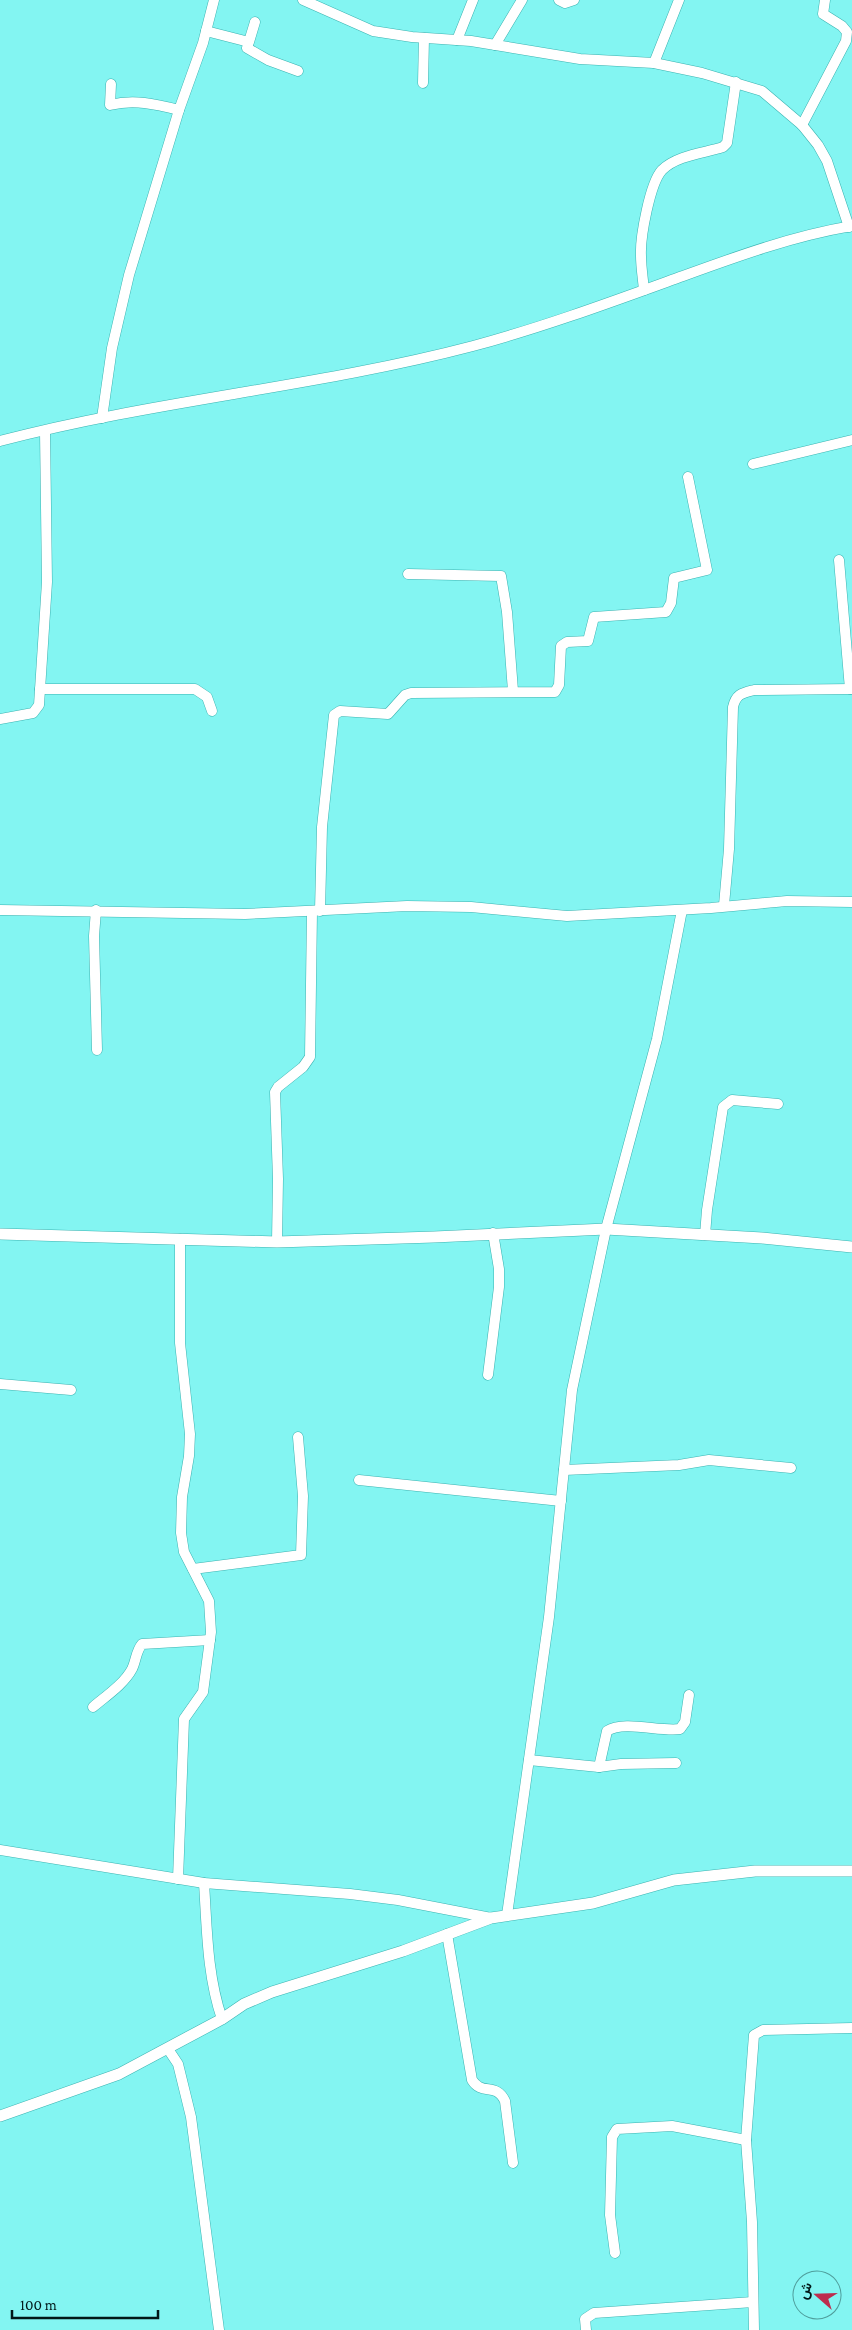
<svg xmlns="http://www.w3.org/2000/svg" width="852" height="2330" font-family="'Crimson Pro',Vazirmatn,serif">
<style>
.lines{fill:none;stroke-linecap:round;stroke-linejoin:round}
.minor-casing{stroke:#3ab3b1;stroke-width:11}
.tertiary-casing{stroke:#3ab3b1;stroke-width:12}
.minor{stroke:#fff;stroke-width:10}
.tertiary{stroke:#fff;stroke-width:11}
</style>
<rect width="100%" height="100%" fill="#83f5f2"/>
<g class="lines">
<g class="minor-casing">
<g id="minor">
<path d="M303,0L373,31L412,37L471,41L580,59L654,63L702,73L762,91L802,125L818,145L827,161L849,227"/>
<path d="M559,0L565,3L574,0"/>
<path d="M206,31L249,42L255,22L247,48L268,60L298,71"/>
<path d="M457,40L473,0"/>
<path d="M495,45L522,0"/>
<path d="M654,63L679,0"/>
<path d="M423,83L424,38"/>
<path d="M111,84L110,105C134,99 155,104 179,110"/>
<path d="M802,125L846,41L847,32L842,26L823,14L825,0"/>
<path d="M644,290C643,279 641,267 641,256C640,237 650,183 662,170C677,155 705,153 723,147L727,143L736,82"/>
<path d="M102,418L112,348L129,275L179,110L203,43L214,0"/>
<path d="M0,441C156,400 317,387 473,346C544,327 614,301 683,276C738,256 793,236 852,226"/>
<path d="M753,464L852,440"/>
<path d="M839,560L850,689"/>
<path d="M408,574L501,576L507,612L513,691"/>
<path d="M40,689H195L207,697L212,711"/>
<path d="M0,719L33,713L39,705L47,582L45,431"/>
<path d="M724,905L729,849L733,707C736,694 742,693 754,690L852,689"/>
<path d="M0,910L245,914L407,906L471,907L567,916L711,908L787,901L852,902"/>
<path d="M96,910L94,936L97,1050"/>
<path d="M320,911L322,827L334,715L340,711L388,714L405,695L411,693L555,692L559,685L561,646L567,642L588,641L594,617L666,612L671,603L674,578L707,570L688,477"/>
<path d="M705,1235L707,1210L723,1107L732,1100L778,1104"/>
<path d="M277,1242L278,1179L275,1092L278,1087L303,1067L310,1057L312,911"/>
<path d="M488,1375L499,1287V1269L493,1233"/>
<path d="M0,1384L71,1390"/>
<path d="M564,1470L679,1465L709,1460L791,1468"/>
<path d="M359,1480L561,1501"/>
<path d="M193,1569L301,1555L303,1496L298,1437"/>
<path d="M93,1707C106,1696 124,1684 132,1669C136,1661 136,1651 142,1644L210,1640"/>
<path d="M529,1760L599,1767L621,1764L676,1763"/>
<path d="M599,1767L607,1731C624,1720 660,1732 680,1729L685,1722L689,1695"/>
<path d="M0,1850L204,1883L350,1894L398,1900L491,1918"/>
<path d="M178,1879L184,1719L203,1692L211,1632L209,1601L184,1552L181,1533L182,1497L189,1456L190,1434L180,1343V1239"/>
<path d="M204,1883C207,1929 207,1975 222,2019"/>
<path d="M507,1915L549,1617L572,1390L606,1229L657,1039L682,910"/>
<path d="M447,1934L472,2080C482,2096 496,2082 505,2101L513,2163"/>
<path d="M168,2049L178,2064L191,2117L219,2330"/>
<path d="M615,2253L610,2215L612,2137L617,2129L672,2126L746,2140"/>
<path d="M586,2330L585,2319L594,2313L753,2302"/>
<path d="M754,2330L752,2222L746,2140L754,2035L763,2030L852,2028"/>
</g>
</g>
<g class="tertiary-casing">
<g id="tertiary">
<path d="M0,1234L277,1242L434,1237L606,1229L762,1238L852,1247"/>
<path d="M0,2116L119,2074L222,2019L244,2004L272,1992L403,1951L491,1918L593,1903L674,1880L755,1871H852"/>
</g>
</g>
<use href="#minor" class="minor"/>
<use href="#tertiary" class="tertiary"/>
</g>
<g transform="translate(817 2295) rotate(290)"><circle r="24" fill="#83f5f2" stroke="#4f9d9b"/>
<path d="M0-4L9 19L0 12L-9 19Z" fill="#bd2d4e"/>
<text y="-8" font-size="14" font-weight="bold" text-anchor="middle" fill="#011818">ش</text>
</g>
<path d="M12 2310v8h146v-8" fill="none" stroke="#011818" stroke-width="2.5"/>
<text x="20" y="2310" font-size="15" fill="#011818" stroke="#83f5f2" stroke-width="4" paint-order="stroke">100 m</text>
</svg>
